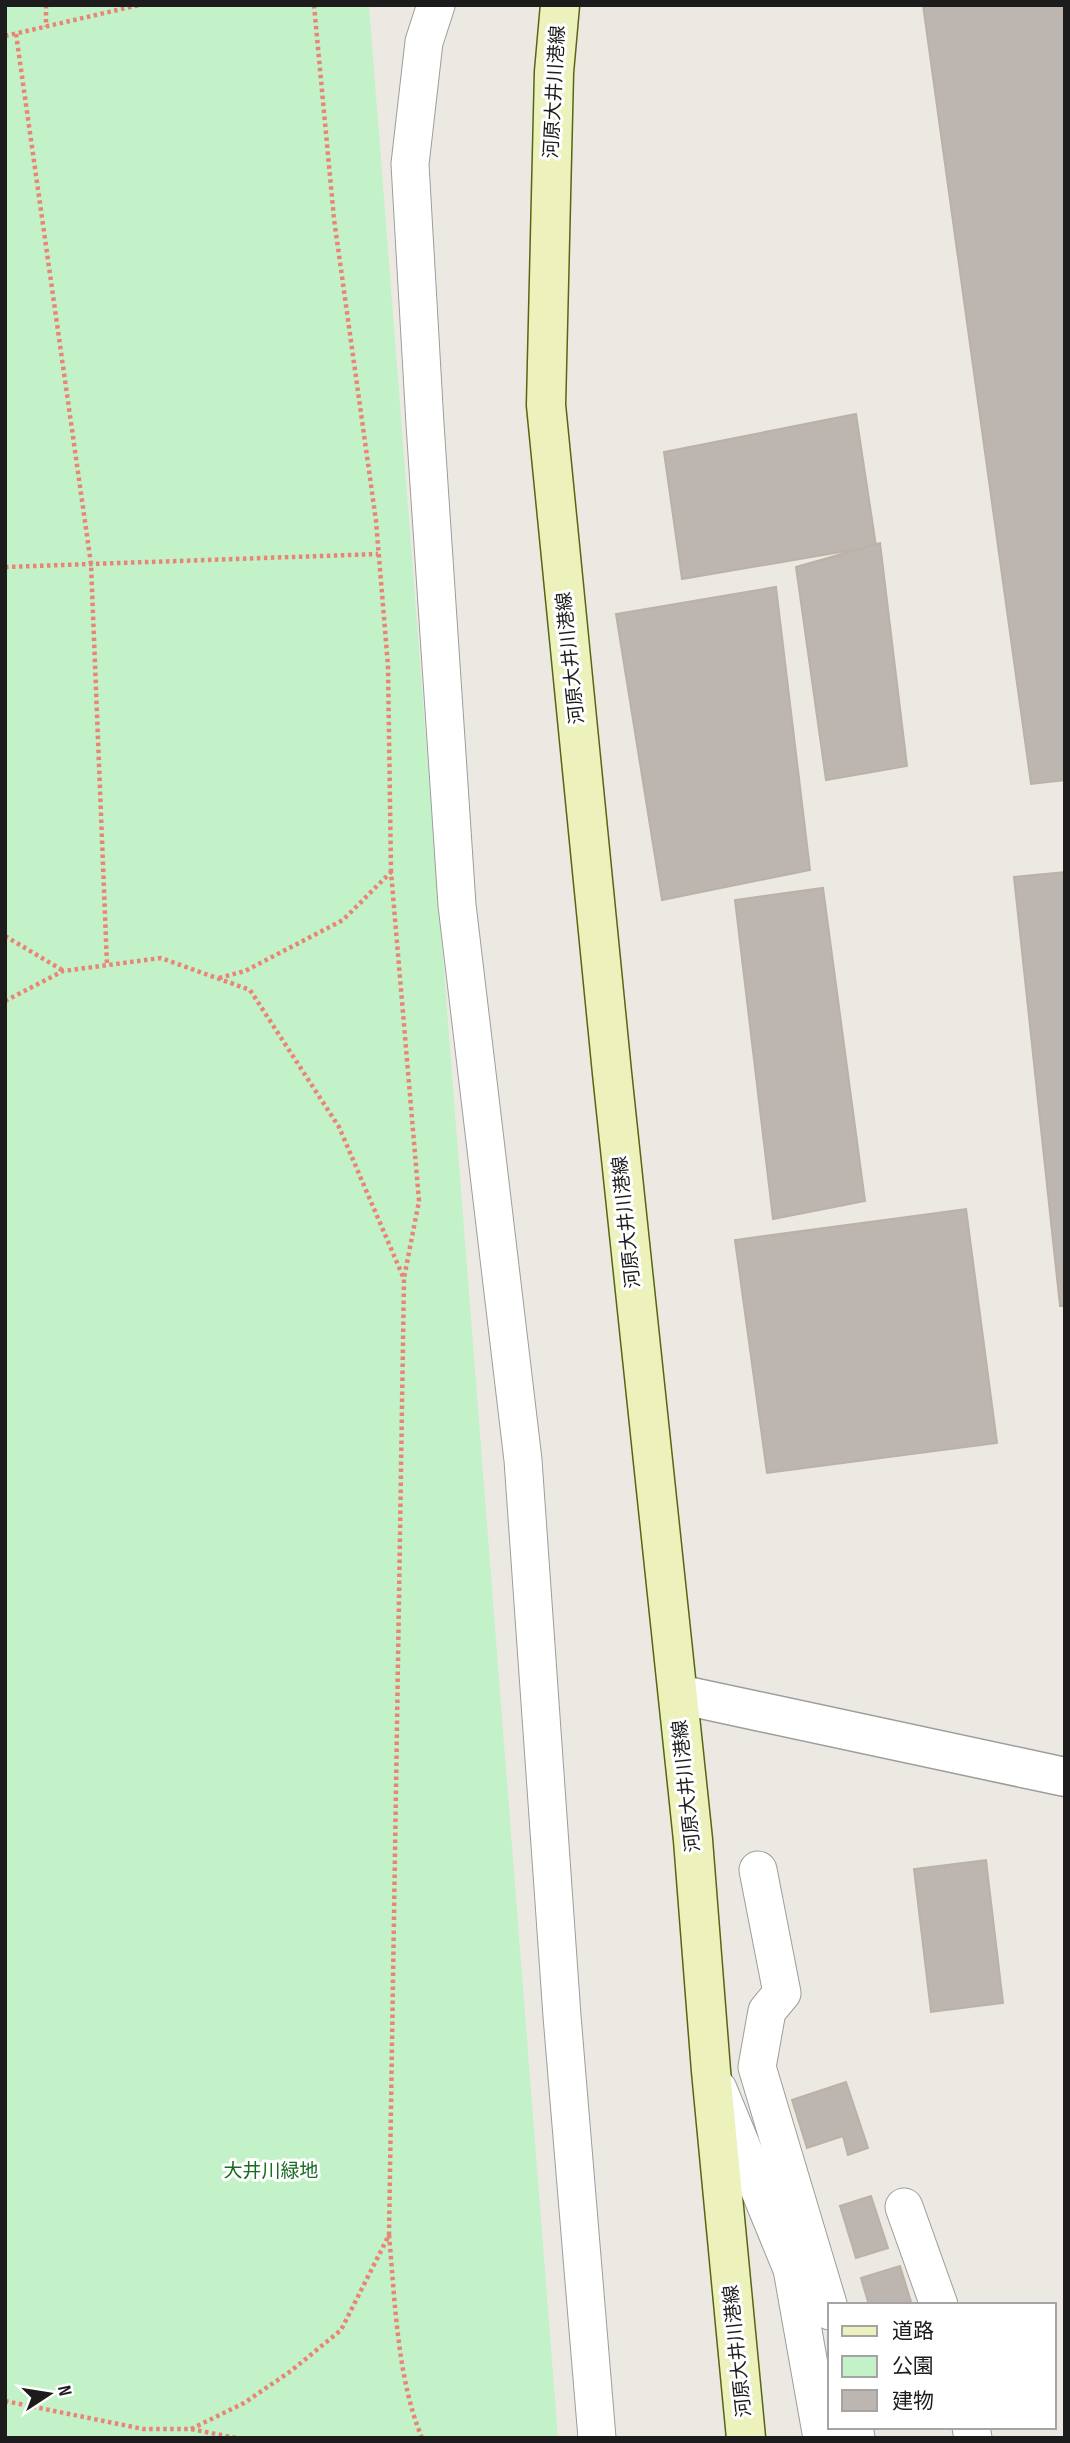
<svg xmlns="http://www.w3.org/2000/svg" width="1070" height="2443" font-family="'Sofia Sans Condensed','Noto Sans JP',sans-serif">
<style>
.park{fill:#c3f2c8}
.building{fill:#bcb5b0;stroke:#bcb1a7;stroke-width:2}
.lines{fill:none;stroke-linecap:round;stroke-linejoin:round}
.minor-casing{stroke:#9d9d9d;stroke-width:39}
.tertiary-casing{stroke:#9d9d9d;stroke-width:41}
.secondary-casing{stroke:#596511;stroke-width:41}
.path{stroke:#e98577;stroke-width:4.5;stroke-dasharray:3.5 3.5;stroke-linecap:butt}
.minor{stroke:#fff;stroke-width:37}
.tertiary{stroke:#fff;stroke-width:38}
.secondary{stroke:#edf1bb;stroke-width:38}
.labels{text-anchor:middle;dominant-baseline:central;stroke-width:6;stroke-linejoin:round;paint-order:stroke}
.street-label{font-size:19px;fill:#1c1c1c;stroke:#fff}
.park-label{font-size:19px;fill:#176c21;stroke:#fff}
</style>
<rect width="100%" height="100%" fill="#ece9e3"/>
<path class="park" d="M5,5H369L558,2438H5Z"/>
<g class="building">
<path d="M923,5H1065V780L1031,784Z"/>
<path d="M856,414L876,546L682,579L664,452Z"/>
<path d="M880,543L907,766L826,780L796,567Z"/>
<path d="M776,587L810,870L662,900L616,614Z"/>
<path d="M1065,872V1306H1060L1014,877Z"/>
<path d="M823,888L865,1201L773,1219L735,900Z"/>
<path d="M966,1209L997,1443L767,1473L735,1240Z"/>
<path d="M986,1860L1003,2003L931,2012L914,1869Z"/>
<path d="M846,2082L868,2148L848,2155L843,2136L807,2148L792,2100Z"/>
<path d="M871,2196L888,2248L856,2258L840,2206Z"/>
<path d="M900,2266L912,2305H869L861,2278Z"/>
</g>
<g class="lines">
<g class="minor-casing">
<g id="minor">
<path d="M436,5L424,42L410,164L425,424L457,905L523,1460L562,2016L597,2438"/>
<path d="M758,1870L782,1993L767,2011L757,2067L830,2311"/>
<path d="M718,2089L792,2269L822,2438"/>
<path d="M904,2207L939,2305"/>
<path d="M854,2427L856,2438"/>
<path d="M971,2427L973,2438"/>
</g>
</g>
<g class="tertiary-casing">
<path id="tertiary" d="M678,1694L1065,1777"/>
</g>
<g class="secondary-casing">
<path id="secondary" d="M560,5L554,72L546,405L612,1073L693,1840L711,2071L746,2438"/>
</g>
<g class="path">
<path d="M46,5V27"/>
<path d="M314,5L334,219L376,521L388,666L391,872"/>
<path d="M16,34L91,564L107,965"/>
<path d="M5,36L139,5"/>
<path d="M5,567L378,554"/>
<path d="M5,936L62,970"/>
<path d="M219,978L245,971L343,920L391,872L419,1201L404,1278"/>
<path d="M5,1001L63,971L161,958L250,990L339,1127L404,1279L389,2235"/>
<path d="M5,2401L143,2429H191L236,2438"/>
<path d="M191,2429L244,2403L291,2371L341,2330L389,2235C395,2300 397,2378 422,2438"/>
</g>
<use href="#minor" class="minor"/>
<use href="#tertiary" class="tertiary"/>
<use href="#secondary" class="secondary"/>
</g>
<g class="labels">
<g class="street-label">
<text transform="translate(555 92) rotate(-87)">河原大井川港線</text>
<text transform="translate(571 658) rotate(-96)">河原大井川港線</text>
<text transform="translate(627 1222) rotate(-96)">河原大井川港線</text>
<text transform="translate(687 1786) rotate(-96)">河原大井川港線</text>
<text transform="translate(738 2351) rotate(-96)">河原大井川港線</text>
</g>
<g class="park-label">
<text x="271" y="2171">大井川緑地</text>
</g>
</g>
<rect width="1070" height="2443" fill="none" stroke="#1c1c1c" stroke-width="14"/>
<rect x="828" y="2303" width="228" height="126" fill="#ffffff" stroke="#a4a4a4" stroke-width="2"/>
<rect x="842" y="2326" width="35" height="10" fill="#edf1bb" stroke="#a4a4a4" stroke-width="2"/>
<text x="892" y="2338" font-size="21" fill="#1c1c1c">道路</text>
<rect x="842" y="2356" width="35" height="21" fill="#c3f2c8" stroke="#a4a4a4" stroke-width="2"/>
<text x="892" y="2373" font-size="21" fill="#1c1c1c">公園</text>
<rect x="842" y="2390" width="35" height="21" fill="#bcb5b0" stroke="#a4a4a4" stroke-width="2"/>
<text x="892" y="2408" font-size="21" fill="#1c1c1c">建物</text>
<g transform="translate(49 2394) rotate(78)" stroke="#ffffff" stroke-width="5" paint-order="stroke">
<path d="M0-5L12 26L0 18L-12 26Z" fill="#1c1c1c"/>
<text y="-10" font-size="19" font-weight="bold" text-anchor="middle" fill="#1c1c1c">N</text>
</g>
</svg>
